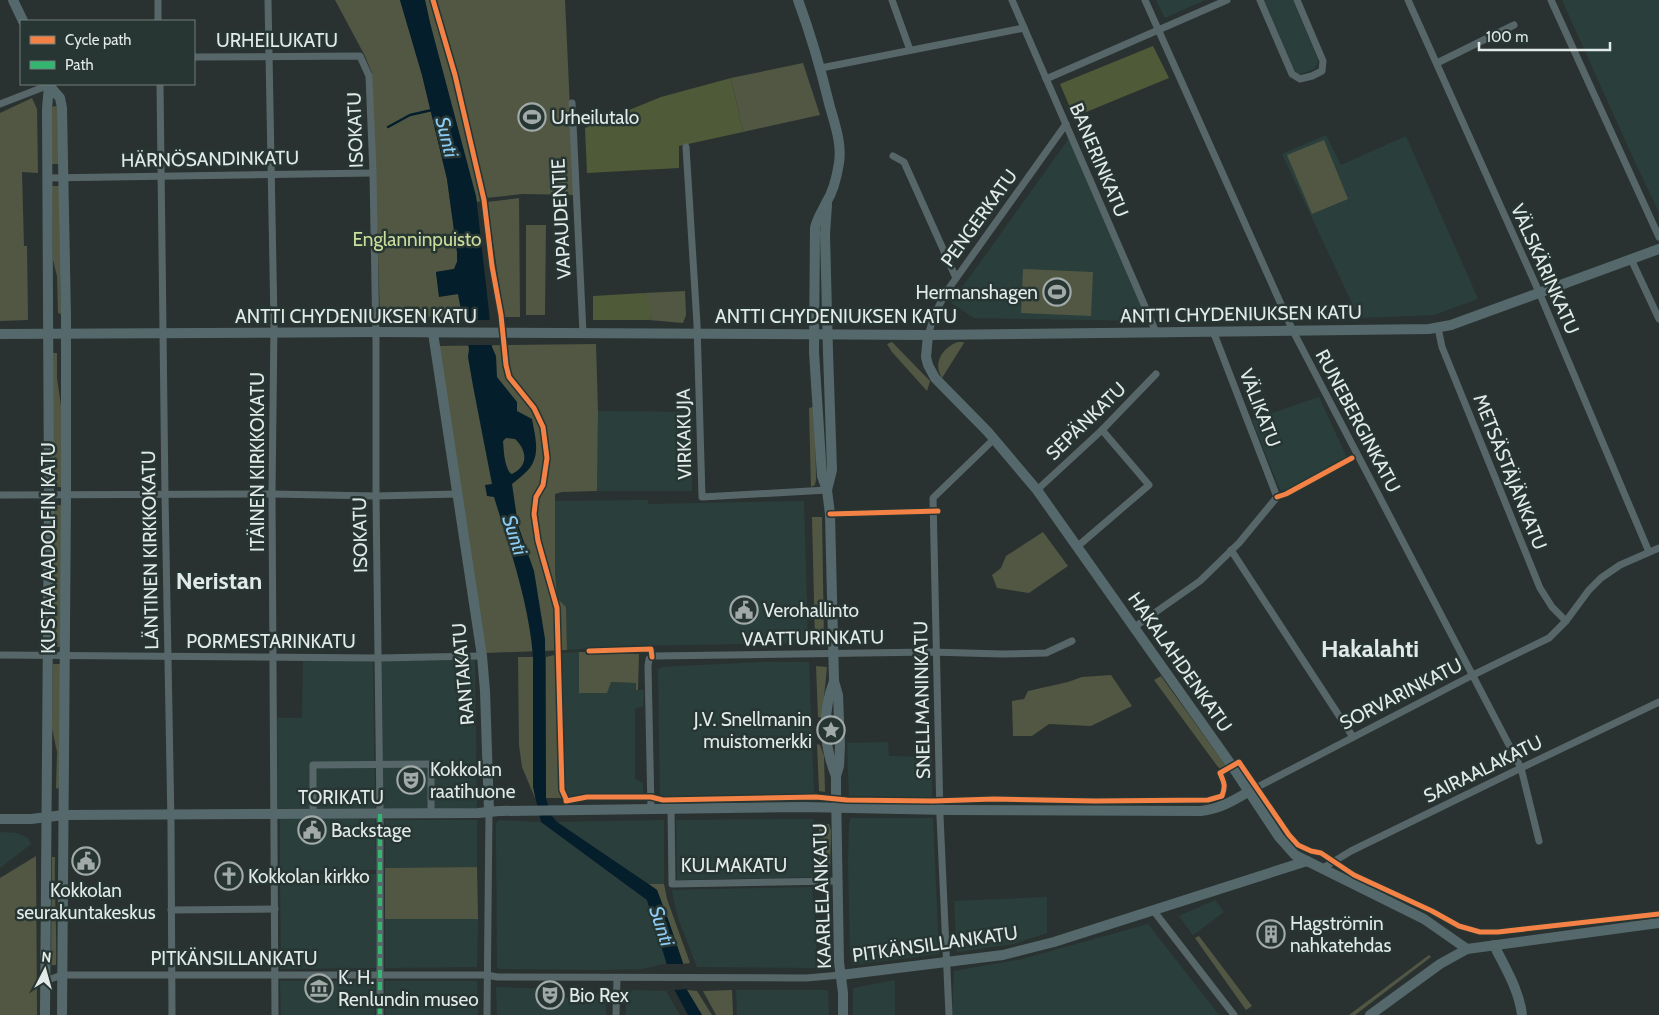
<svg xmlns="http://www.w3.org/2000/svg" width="1659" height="1015" font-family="Cabin,sans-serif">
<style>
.built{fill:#2a3f3b}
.green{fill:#515743}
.forest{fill:#4f5a38}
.water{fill:#041e2c;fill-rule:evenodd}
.pier{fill:#2a3231}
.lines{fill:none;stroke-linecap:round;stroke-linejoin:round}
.stream{stroke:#041e2c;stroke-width:2.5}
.street{stroke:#576769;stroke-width:7}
.secondary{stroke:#55696c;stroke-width:10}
.quiet{stroke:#33b770;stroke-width:4;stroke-dasharray:8 4;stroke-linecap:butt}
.cycleway-casing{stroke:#273632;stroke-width:8}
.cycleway{stroke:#f48246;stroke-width:5}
.labels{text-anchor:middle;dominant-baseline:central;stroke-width:5;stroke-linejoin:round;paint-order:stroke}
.street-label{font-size:19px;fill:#e1eae8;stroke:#273632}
.poi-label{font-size:19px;fill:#e1eae8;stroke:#273632;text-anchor:start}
.park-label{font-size:19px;fill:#cadd9b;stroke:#273632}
.water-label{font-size:20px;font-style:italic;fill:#8bcdf7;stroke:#273632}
.district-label{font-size:24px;font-weight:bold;fill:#e1eae8;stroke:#273632}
</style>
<rect width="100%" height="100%" fill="#2a3231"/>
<g class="built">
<path d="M1156,0H1205L1165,18Z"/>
<path d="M1264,0H1293L1318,59L1317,65L1314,69L1301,74H1298L1295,71Z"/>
<path d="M1562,0H1659V212L1635,162Z"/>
<path d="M1326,135L1341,165L1406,136L1478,299L1434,315L1359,318L1282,154Z"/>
<path d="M1070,137L1149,321L974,318L951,303Z"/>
<path d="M1319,397L1347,458L1285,491L1280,490L1252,420Z"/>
<path d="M598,411L691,412L692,491H597Z"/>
<path d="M648,500V504L804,501L808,643L619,646L567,650L566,607L557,598L555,572V501Z"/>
<path d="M579,652V693H606L610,682L636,683V690H644L643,707L635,708V779L643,783V793L586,794L574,799H566L562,790L560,653Z"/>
<path d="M303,660L373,661L375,808H278L277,718H302Z"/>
<path d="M475,660L477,808L383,809L382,661Z"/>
<path d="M762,662H809L814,795L669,799L660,797L658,669L662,667Z"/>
<path d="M888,742L889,756L932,757V798L849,796L847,743Z"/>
<path d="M851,818H933L939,954L852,965L850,950L848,863L849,823Z"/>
<path d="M280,819H375L376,870L280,871Z"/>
<path d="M813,819V877L677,880L676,820Z"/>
<path d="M385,820H477V867L385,868Z"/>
<path d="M499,820L541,822L647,900L667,963L642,969L605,970L500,969L497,967L496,824Z"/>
<path d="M664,820V884H649L557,822Z"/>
<path d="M0,832L17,833L24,836L28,838L31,844L0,868Z"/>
<path d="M280,874H376V968L281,969Z"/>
<path d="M812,887L816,930V968L697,967L679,921L673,897L672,890Z"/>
<path d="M1047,897V933L1013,944L957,952L954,901Z"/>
<path d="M1215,900L1224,912L1193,935L1179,916Z"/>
<path d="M385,919H478L477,967L385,968Z"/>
<path d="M1148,924L1219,1015H952L954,971L1022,959Z"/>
<path d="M895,980V1015H853V988Z"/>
<path d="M280,981H375V1015H281Z"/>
<path d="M385,981H477L478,1015H385Z"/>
<path d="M496,987L555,989L556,991L557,998H570L573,994L606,995V1015H497Z"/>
<path d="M633,990L666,991L680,1015H626V994Z"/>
<path d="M736,990H828L829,1015H737Z"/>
</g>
<g class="green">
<path d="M335,0H400L422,75L447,179L457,252V262L454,269L436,272L439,296L458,294L462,315L450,317L380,316L372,73L365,56Z"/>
<path d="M425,0H431C450,67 467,133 482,201L477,202L430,23Z"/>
<path d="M436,0H565L574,195L523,194L486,198L457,74Z"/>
<path d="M803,63L820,115L743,132L731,78Z"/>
<path d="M32,98L37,109L38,173L22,172L24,246H27L28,320L0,321V113Z"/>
<path d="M55,106L57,107L59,164H52L51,113L52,107Z"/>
<path d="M1324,140L1348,199L1312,214L1287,155Z"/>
<path d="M52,186H59L61,314L58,313L57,276L53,260Z"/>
<path d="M519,198L520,317H504L487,202Z"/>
<path d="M526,225H546L545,315H526Z"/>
<path d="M1023,269L1093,272L1091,316L1021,313Z"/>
<path d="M685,291L686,315L683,323L649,320L652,317L644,293Z"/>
<path d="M892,342L930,381L927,391L892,352L887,344Z"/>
<path d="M958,342H963L964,343L942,378C932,363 943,347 958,342Z"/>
<path d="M596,344L598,411L597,491L562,492L555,494V572L557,598L566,607L567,650L485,653L439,346Z"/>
<path d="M53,353H57V378L61,406V487H53Z"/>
<path d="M813,407L815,417L816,479L815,485L811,487L809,408Z"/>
<path d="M53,505H61V647H52Z"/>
<path d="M812,517H822L824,643L815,642Z"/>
<path d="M1043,532L1068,566L1029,593L997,588L992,575L1001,568L1006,556Z"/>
<path d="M579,652L639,654L638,690H636V683L611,682L607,693H579Z"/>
<path d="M558,654L560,790L563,798H546V657Z"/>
<path d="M518,657H533V767L535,798L522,767L519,745Z"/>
<path d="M53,664H61L60,783L58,789L56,788L57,752L52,728Z"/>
<path d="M816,666L827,667L822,718L818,717Z"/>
<path d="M1111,675L1132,706L1091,726L1049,724L1032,736H1013L1012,701L1024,699L1028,691L1068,682L1082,677Z"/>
<path d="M1161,676L1226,766L1221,769L1218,767L1154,680Z"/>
<path d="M817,744L820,745L824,756L825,792L819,791Z"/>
<path d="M819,824H829L831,831L830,869L828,872L819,874Z"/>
<path d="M36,856L37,1015H0V878Z"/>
<path d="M52,857H55C54,893 57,929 56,965H51Z"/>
<path d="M477,867L478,919H385V868Z"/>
<path d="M649,884H664L667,899L690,963L683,964L669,922L657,890Z"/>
<path d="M1199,936L1252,1006L1246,1010L1195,938Z"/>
<path d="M1429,955L1431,957L1355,1015H1349Z"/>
<path d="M687,990L697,991L712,1015H702Z"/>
<path d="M732,990L733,1015H716L703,991Z"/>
</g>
<g class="forest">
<path d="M1153,46L1169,78L1074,117L1060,84Z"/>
<path d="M731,78L743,132L679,146V168L587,173L585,128L661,97Z"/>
<path d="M644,293L651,308L652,317L649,320H593V296Z"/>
</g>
<path class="water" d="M400,0H425L430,23L476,196L489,312L492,347L496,356L497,377L517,402V411L532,419C534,431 539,448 534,460C531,470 519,478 512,484L518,525L534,571L545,639L546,798L551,815L557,822L657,890L669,922L683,963L687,990L702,1015H688L675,991L647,900L541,822L533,787V657C529,603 510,549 494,497L487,496L485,485L492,484L473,386L468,357L469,349L458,294L439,297L436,272L454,269L457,262V252L447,179L422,75ZM506,438L515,439C527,450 529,466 512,474L510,473C504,464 504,452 503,441Z"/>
<g class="pier">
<path d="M460,320H492L494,345H465Z"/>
<path d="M665,964H686L689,989L672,990Z"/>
</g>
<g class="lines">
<path class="stream" d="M388,127L410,115L432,110"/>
<g class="street">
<path d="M158,0V21"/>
<path d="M268,0L274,323L272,494L275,1015"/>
<path d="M892,0L910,50"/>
<path d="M1012,0L1156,332"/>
<path d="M1145,0L1293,331L1521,768L1539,841"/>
<path d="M1260,0L1292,74L1300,79L1312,76L1322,71L1323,61L1297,0"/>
<path d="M1408,0L1539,292L1649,552"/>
<path d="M1551,0L1659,237"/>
<path d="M194,57L360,56L369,76L373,173L376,340V496L380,814V1015"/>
<path d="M1437,63L1514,25"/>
<path d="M821,68L1024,28"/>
<path d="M1046,79L1227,0"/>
<path d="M160,84L165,495L171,824L172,1015"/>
<path d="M572,103L583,333"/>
<path d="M0,104L49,85"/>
<path d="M686,147L697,324L702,497L827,490"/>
<path d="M893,156L904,162L956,278"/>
<path d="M47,178L373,173"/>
<path d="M1631,259L1659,319"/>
<path d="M1438,328L1442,347L1540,588L1552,607L1566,621"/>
<path d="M928,335L935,313L947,291L1066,124"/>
<path d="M1037,490L1102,430L1156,374"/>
<path d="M0,495L272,494L376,496L458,494"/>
<path d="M1078,546L1149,485L1102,430"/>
<path d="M1231,550L1353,737"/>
<path d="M1133,628L1200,581L1239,543L1277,497L1213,331"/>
<path d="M0,655L378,658L482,656"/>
<path d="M1248,792L1469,677L1549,638L1566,621L1589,590L1601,578L1620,565L1659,548"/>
<path d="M671,808L672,884L838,881"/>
<path d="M651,809L648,666L649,659L654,656L930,652L1002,654L1046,653L1072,641"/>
<path d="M313,814V765L431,764V814"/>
<path d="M1323,868L1351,851L1521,768L1659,702"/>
<path d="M171,910L275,909"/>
<path d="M1153,910L1234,1015"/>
<path d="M45,981L62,975H487L497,977L806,978L841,975"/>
<path d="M487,1015L489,812"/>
<path d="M616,1015L617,978"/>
<path d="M949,1015L940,816L933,498L994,439"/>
</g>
<g class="secondary">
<path d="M13,0L23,21"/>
<path d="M798,0C811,35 821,70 830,107C835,125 842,144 839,163C837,176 833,192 826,203C822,212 817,218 815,228L814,352L822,476L827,490L830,514L834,681L838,695L840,746L839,766L836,776V792L839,962L843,993V1015"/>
<path d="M48,84L60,98L62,108L66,318V495L62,1015"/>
<path d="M827,205L825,234L828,352L832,470L827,490"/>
<path d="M433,333L482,656L485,691L489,812"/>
<path d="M0,334L376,332L928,335L1429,329L1451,325L1659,249"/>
<path d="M928,335L926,357L928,365L935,378L988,432L1037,490L1232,766L1279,837L1295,855L1424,919L1467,949"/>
<path d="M834,681C822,713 823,744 836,776"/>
<path d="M0,819H31L64,815L478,813L499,811L804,807L948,810L1201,811C1219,809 1233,801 1248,792"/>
<path d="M1494,945C1505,968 1519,989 1522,1015"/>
<path d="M841,975L1003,955L1054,942L1307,861"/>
<path d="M45,1015L49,495L47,109L49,85"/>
<path d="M1370,1015L1440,964L1467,949L1659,923"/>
</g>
<path class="quiet" d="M380,814V1015"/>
<g class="cycleway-casing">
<g id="cycleway">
<path d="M433,0L455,75L484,200L492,266L501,315L506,365L509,377L534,408L543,427L547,458L543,485L536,497L534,514L538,541L557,608L562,790L566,799V801L587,797H651L663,800L816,797L847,800L933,801L994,799L1095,801L1208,800L1222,796C1226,786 1224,782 1220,773L1239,762L1289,835L1298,845L1311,851L1321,853L1354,875L1432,911L1459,926L1480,932H1498L1659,914"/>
<path d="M1277,497L1286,494L1352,458"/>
<path d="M830,514L938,511"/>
<path d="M589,651L651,649L652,657"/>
</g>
</g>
<use href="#cycleway" class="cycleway"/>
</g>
<defs>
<g id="stadium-ring" transform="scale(1.4375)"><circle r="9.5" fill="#273632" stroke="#a1aaa8" stroke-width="1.5"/><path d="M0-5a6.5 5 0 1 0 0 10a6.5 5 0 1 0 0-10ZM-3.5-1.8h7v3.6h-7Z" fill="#a1aaa8"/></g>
<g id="civic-ring" transform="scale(1.4375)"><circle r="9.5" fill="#273632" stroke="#a1aaa8" stroke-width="1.5"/><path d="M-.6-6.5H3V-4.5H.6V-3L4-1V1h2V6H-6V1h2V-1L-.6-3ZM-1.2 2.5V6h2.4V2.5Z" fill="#a1aaa8"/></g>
<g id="sight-ring" transform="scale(1.4375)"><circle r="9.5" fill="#273632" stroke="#a1aaa8" stroke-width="1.5"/><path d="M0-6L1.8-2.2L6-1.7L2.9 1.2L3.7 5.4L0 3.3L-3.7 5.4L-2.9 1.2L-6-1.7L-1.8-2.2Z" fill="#a1aaa8"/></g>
<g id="theatre-ring" transform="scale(1.4375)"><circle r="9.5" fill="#273632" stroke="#a1aaa8" stroke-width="1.5"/><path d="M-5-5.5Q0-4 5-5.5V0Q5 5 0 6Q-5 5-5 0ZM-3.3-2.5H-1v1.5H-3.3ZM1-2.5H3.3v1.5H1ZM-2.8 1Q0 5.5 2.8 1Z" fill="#a1aaa8"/></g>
<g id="church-ring" transform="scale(1.4375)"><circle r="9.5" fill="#273632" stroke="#a1aaa8" stroke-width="1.5"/><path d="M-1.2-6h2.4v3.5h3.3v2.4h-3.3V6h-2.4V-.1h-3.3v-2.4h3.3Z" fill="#a1aaa8"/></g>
<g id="building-ring" transform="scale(1.4375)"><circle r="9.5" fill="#273632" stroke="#a1aaa8" stroke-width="1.5"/><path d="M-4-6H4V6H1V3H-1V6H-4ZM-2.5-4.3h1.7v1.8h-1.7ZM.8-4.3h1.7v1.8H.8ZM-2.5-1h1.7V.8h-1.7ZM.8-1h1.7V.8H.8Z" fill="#a1aaa8"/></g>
<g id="museum-ring" transform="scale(1.4375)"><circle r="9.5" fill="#273632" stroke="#a1aaa8" stroke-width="1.5"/><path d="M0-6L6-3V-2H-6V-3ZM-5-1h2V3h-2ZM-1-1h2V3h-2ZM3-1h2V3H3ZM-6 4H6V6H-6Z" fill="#a1aaa8"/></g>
</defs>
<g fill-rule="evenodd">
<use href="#stadium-ring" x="532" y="117"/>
<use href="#stadium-ring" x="1057" y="292"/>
<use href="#civic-ring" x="744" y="610"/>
<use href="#sight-ring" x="831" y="730"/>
<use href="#theatre-ring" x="411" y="780"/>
<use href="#civic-ring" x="312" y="830"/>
<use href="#civic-ring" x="86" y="861"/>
<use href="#church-ring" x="229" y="876"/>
<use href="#building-ring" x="1271" y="934"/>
<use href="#museum-ring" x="319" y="988"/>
<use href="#theatre-ring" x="550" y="995"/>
</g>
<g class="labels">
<g class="street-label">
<text x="277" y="40">URHEILUKATU</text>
<text transform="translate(355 130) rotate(-92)">ISOKATU</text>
<text transform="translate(210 159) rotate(-1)">HÄRNÖSANDINKATU</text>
<text transform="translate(1099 160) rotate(67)">BANERINKATU</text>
<text transform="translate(979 218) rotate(-54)">PENGERKATU</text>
<text transform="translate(561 219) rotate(-93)">VAPAUDENTIE</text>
<text transform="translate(1545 269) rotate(66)">VÄLSKÄRINKATU</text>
<text transform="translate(1241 314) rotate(-1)">ANTTI CHYDENIUKSEN KATU</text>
<text x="356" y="316">ANTTI CHYDENIUKSEN KATU</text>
<text x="836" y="316">ANTTI CHYDENIUKSEN KATU</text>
<text transform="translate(1260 408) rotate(69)">VÄLIKATU</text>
<text transform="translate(1086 421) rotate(-44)">SEPÄNKATU</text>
<text transform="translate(1358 421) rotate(62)">RUNEBERGINKATU</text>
<text transform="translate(684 434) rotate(-91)">VIRKAKUJA</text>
<text transform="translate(257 462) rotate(-90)">ITÄINEN KIRKKOKATU</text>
<text transform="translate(1510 472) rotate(68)">METSÄSTÄJÄNKATU</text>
<text transform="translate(360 535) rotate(-91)">ISOKATU</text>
<text transform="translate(48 548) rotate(-90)">KUSTAA AADOLFIN KATU</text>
<text transform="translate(150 550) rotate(-91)">LÄNTINEN KIRKKOKATU</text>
<text transform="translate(813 638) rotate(-1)">VAATTURINKATU</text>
<text x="271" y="641">PORMESTARINKATU</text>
<text transform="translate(1180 662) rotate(55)">HAKALAHDENKATU</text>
<text transform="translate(463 674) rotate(-95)">RANTAKATU</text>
<text transform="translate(1401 694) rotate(-27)">SORVARINKATU</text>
<text transform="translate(922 700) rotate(-91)">SNELLMANINKATU</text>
<text transform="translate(1483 769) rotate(-26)">SAIRAALAKATU</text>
<text x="341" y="797">TORIKATU</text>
<text x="734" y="865">KULMAKATU</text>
<text transform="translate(822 896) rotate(-92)">KAARLELANKATU</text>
<text transform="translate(935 944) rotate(-8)">PITKÄNSILLANKATU</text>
<text x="234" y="958">PITKÄNSILLANKATU</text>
</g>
<g class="poi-label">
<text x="551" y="117">Urheilutalo</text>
<text x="1038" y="292" text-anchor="end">Hermanshagen</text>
<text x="763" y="610">Verohallinto</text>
<text x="812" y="719" text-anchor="end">J.V. Snellmanin<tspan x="812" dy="22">muistomerkki</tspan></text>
<text x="430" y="769">Kokkolan<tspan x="430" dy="22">raatihuone</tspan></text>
<text x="331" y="830">Backstage</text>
<text x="248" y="876">Kokkolan kirkko</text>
<text x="86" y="890" text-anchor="middle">Kokkolan<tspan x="86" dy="22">seurakuntakeskus</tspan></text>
<text x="1290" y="923">Hagströmin<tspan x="1290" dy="22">nahkatehdas</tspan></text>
<text x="338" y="977">K. H.<tspan x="338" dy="22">Renlundin museo</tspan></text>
<text x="569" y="995">Bio Rex</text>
</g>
<g class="park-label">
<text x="417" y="239">Englanninpuisto</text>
</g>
<g class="water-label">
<text transform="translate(447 137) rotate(76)">Sunti</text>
<text transform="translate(515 535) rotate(72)">Sunti</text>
<text transform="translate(662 926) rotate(72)">Sunti</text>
</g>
<g class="district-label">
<text x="219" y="580">Neristan</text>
<text x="1370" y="648">Hakalahti</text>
</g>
</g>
<rect x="20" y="20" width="175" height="65" fill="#273632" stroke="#717e7b"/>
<rect x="30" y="36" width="25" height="8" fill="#f48246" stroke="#717e7b"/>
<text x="65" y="45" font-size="15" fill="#e1eae8">Cycle path</text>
<rect x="30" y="61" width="25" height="8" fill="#33b770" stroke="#717e7b"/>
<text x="65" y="70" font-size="15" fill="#e1eae8">Path</text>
<g transform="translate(45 970) rotate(6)" stroke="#273632" stroke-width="4" paint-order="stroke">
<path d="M0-4L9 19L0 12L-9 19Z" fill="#e1eae8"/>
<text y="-8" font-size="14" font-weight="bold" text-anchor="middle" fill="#e1eae8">N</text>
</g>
<path d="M1479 42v8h131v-8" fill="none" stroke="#e1eae8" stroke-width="2.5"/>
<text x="1486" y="42" font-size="15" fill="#e1eae8" stroke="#273632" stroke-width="4" paint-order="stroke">100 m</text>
</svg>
